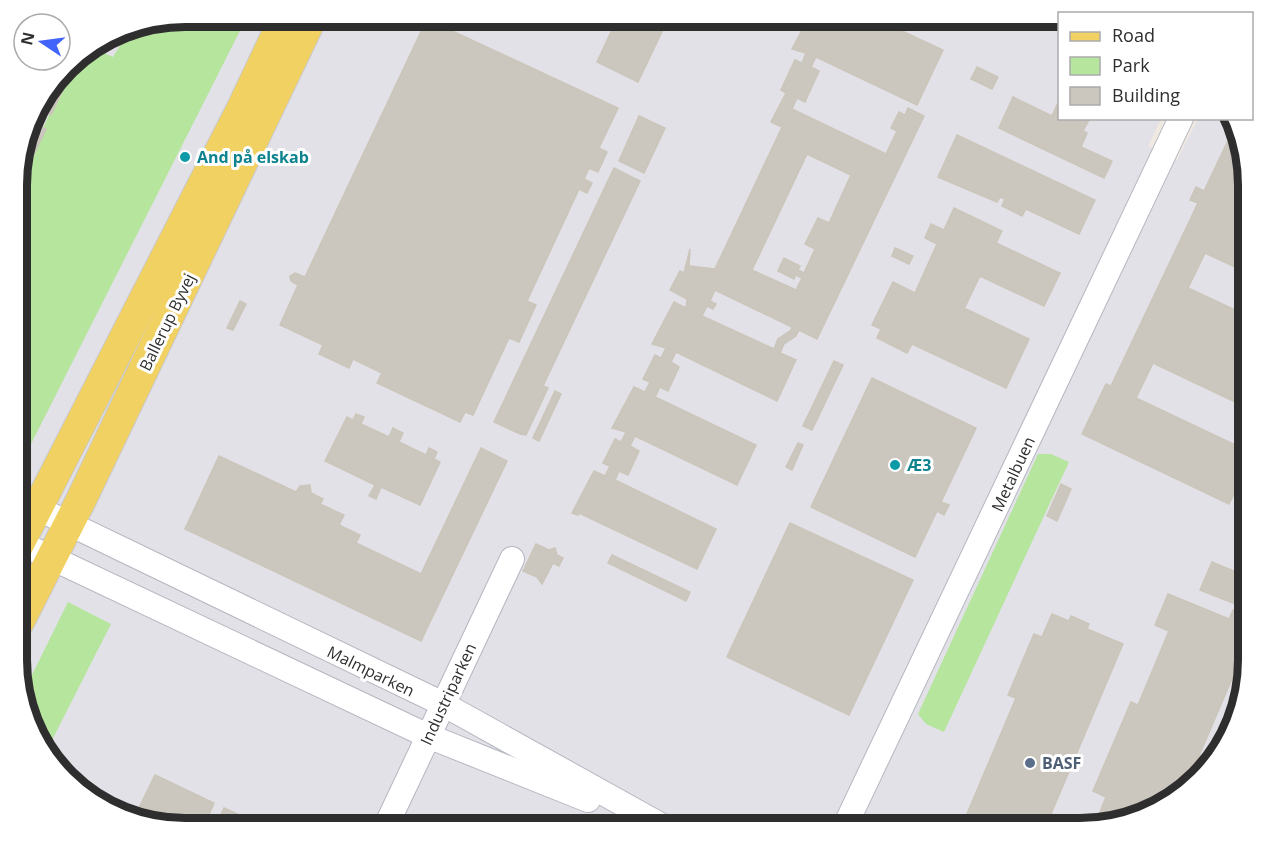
<svg xmlns="http://www.w3.org/2000/svg" width="1265" height="845" font-family="'Open Sans',sans-serif">
<style>
.industrial{fill:#e3e1e8}
.green{fill:#b6e59e}
.building{fill:#cbc7bf;stroke:#cbc5ba;stroke-width:1.5;fill-rule:evenodd}
.lines{fill:none;stroke-linecap:round;stroke-linejoin:round}
.minor-casing{stroke:#b4b7c1;stroke-width:26}
.major-casing{stroke:#c9c9c9;stroke-width:32}
.minor{stroke:#fff;stroke-width:24}
.major{stroke:#f2d163;stroke-width:30}
.culture-dot{fill:#0f9aa8;stroke:#fff;stroke-width:2}
.service-dot{fill:#5c6f8a;stroke:#fff;stroke-width:2}
.labels{text-anchor:middle;dominant-baseline:central;stroke-width:6;stroke-linejoin:round;paint-order:stroke}
.culture-label{font-size:16px;font-weight:bold;fill:#0d838f;stroke:#fff;text-anchor:start}
.street-label{font-size:16px;fill:#2e2e2e;stroke:#fff}
.service-label{font-size:16px;font-weight:bold;fill:#4e5e75;stroke:#fff;text-anchor:start}
.rim{fill:none;stroke:#2e2e2e;stroke-width:8}
</style>
<rect width="100%" height="100%" fill="#efe9e1"/>
<path class="industrial" d="M185,17H1059L1060,118L1161,119L1148,146L1177,160L1198,119H1233L1248,175V670L1214,762L1155,811L1080,828H175L83,794L39,744L18,681V163L39,101L74,58L131,26Z"/>
<g class="green">
<path d="M185,17H247L28,450L18,445V183L70,69L67,67L74,58L92,48L113,57L129,31L125,29L131,26Z"/>
<path d="M1038,454H1051L1069,462L944,732L926,724L918,714Z"/>
<path d="M68,602L111,624L46,752L39,744L22,695Z"/>
</g>
<g class="building">
<path d="M428,17H440L437,24L618,108L599,148L607,152L598,172L589,168L584,179L592,183L587,193L579,189L527,301L536,305L519,342L509,338L473,415L465,412L460,422L377,383L382,373L353,359L349,368L319,354L323,345L280,325L298,285L291,281L290,276L295,273L305,277Z"/>
<path d="M618,17H669L638,82L597,62Z"/>
<path d="M809,17H872L943,50L917,105L816,57L811,67L819,71L805,102L797,98L792,109L886,154L897,131L891,128L899,112L905,115L908,108L924,116L817,339L799,330L796,336L784,344L780,353L796,360L777,401L676,352L671,362L679,367L668,391L660,387L655,397L756,445L737,485L635,436L630,446L639,451L628,475L619,471L615,480L716,529L697,569L579,513L578,515L572,513L594,471L605,476L610,466L603,463L615,439L621,442L626,432L612,428L634,387L645,392L650,382L643,379L655,355L661,358L666,348L652,344L674,302L686,308L687,299L670,290L680,271L684,273L690,249L689,266L715,269L782,127L771,122L786,93L781,90L795,60L802,63L806,53L792,49ZM807,154L851,175L829,223L818,218L805,244L815,249L804,273L798,270L800,266L784,258L778,271L794,279L796,275L802,278L796,290L752,270ZM715,290L792,327L791,330L778,339L774,349L702,316L707,306L713,309L716,304L710,301Z"/>
<path d="M977,67L998,77L992,89L971,79Z"/>
<path d="M66,68L72,71L51,115L46,113L40,126L46,129L18,188V163L39,101Z"/>
<path d="M1013,97L1052,116L1057,105L1060,118L1089,120L1083,131L1087,133L1081,147L1112,161L1104,178L999,128Z"/>
<path d="M639,116L665,128L644,173L619,161Z"/>
<path d="M1235,126L1248,175V216L1243,224L1248,227V273L1205,253L1188,288L1248,316V408L1153,363L1136,398L1248,451V465L1229,504L1082,434L1106,384L1111,386L1198,203L1190,200L1196,187L1204,191Z"/>
<path d="M957,135L1095,200L1079,234L1026,209L1022,216L1002,206L1005,199L1000,197L997,202L938,177Z"/>
<path d="M614,168L640,181L543,386L548,388L526,435L520,434L494,422Z"/>
<path d="M954,208L1002,231L996,243L1060,273L1044,306L980,276L961,315L966,309L1029,339L1006,388L912,344L907,353L877,338L881,329L872,325L893,282L915,293L937,244L925,238L931,224L944,230Z"/>
<path d="M895,248L913,256L909,264L892,256Z"/>
<path d="M240,301L246,304L233,330L227,328Z"/>
<path d="M834,361L843,365L812,430L803,426Z"/>
<path d="M872,378L976,428L941,502L949,505L944,515L937,511L915,557L811,507Z"/>
<path d="M555,391L561,394L539,441L533,438Z"/>
<path d="M356,414L364,417L361,424L389,437L393,428L403,433L399,442L426,455L429,448L437,452L434,459L440,462L420,505L381,487L376,499L369,496L375,485L325,461L347,417L353,420Z"/>
<path d="M798,443L803,445L792,470L786,467Z"/>
<path d="M481,448L507,461L421,641L185,529L219,456L296,492L300,486L310,485L311,493L323,499L320,504L344,515L339,525L360,535L356,543L421,574Z"/>
<path d="M1061,484L1071,489L1057,521L1047,516Z"/>
<path d="M1240,496L1248,500L1247,511L1235,505Z"/>
<path d="M790,523L913,580L849,715L727,657Z"/>
<path d="M536,544L549,550L555,548L557,555L563,558L559,566L553,563L542,584L537,577L523,571Z"/>
<path d="M612,555L690,592L686,601L608,563Z"/>
<path d="M1212,562L1248,577V609L1200,590Z"/>
<path d="M1168,594L1229,619L1233,610L1248,616L1244,626L1248,627V641L1187,784L1155,811L1117,820L1100,812L1106,797L1093,791L1131,702L1138,705L1169,631L1155,625Z"/>
<path d="M1052,614L1069,621L1071,616L1089,624L1087,629L1123,644L1045,828H961L1016,698L1008,695L1034,634L1042,637Z"/>
<path d="M155,775L214,803L203,828H175L136,814Z"/>
<path d="M224,808L268,828H215Z"/>
<path d="M492,819L510,828H485Z"/>
</g>
<g class="lines">
<g class="minor-casing">
<g id="minor">
<path d="M18,499L443,704L666,828"/>
<path d="M18,542L428,736L588,800"/>
<path d="M385,828L512,559"/>
<path d="M844,828L1181,118"/>
</g>
</g>
<g class="major-casing">
<g id="major">
<path d="M18,546L242,108L285,17"/>
<path d="M18,624L81,500L312,17"/>
</g>
</g>
<use href="#minor" class="minor"/>
<use href="#major" class="major"/>
</g>
<g class="culture-dot">
<circle cx="185" cy="157" r="6"/>
<circle cx="895" cy="465" r="6"/>
</g>
<circle class="service-dot" cx="1030" cy="763" r="6"/>
<g class="labels">
<g class="culture-label">
<text x="197" y="157">And på elskab</text>
<text x="907" y="465">Æ3</text>
</g>
<g class="street-label">
<text transform="translate(167 322) rotate(-64)">Ballerup Byvej</text>
<text transform="translate(1013 474) rotate(-65)">Metalbuen</text>
<text transform="translate(371 671) rotate(26)">Malmparken</text>
<text transform="translate(448 694) rotate(-65)">Industriparken</text>
</g>
<g class="service-label">
<text x="1042" y="763">BASF</text>
</g>
</g>
<path d="M0 0H1265V845H0ZM185 27H1080A158 158 0 0 1 1238 185V660A158 158 0 0 1 1080 818H185A158 158 0 0 1 27 660V185A158 158 0 0 1 185 27Z" fill="#fff" fill-rule="evenodd"/>
<path class="rim" d="M185 27H1080A158 158 0 0 1 1238 185V660A158 158 0 0 1 1080 818H185A158 158 0 0 1 27 660V185A158 158 0 0 1 185 27Z"/>
<rect x="1058" y="12" width="195" height="108" fill="#ffffff" stroke="#ababab" stroke-width="1.5"/>
<rect x="1070" y="32" width="30" height="9" fill="#f2d163" stroke="#ababab" stroke-width="1.5"/>
<text x="1112" y="42" font-size="18" fill="#2e2e2e">Road</text>
<rect x="1070" y="57" width="30" height="18" fill="#b6e59e" stroke="#ababab" stroke-width="1.5"/>
<text x="1112" y="72" font-size="18" fill="#2e2e2e">Park</text>
<rect x="1070" y="87" width="30" height="18" fill="#cbc7bf" stroke="#ababab" stroke-width="1.5"/>
<text x="1112" y="102" font-size="18" fill="#2e2e2e">Building</text>
<g transform="translate(42 42) rotate(283)"><circle r="28" fill="#ffffff" stroke="#ababab" stroke-width="1.5"/>
<path d="M0-4.5L10 22L0 15L-10 22Z" fill="#4264fb"/>
<text y="-9" font-size="16" font-weight="bold" text-anchor="middle" fill="#2e2e2e">N</text>
</g>
</svg>
